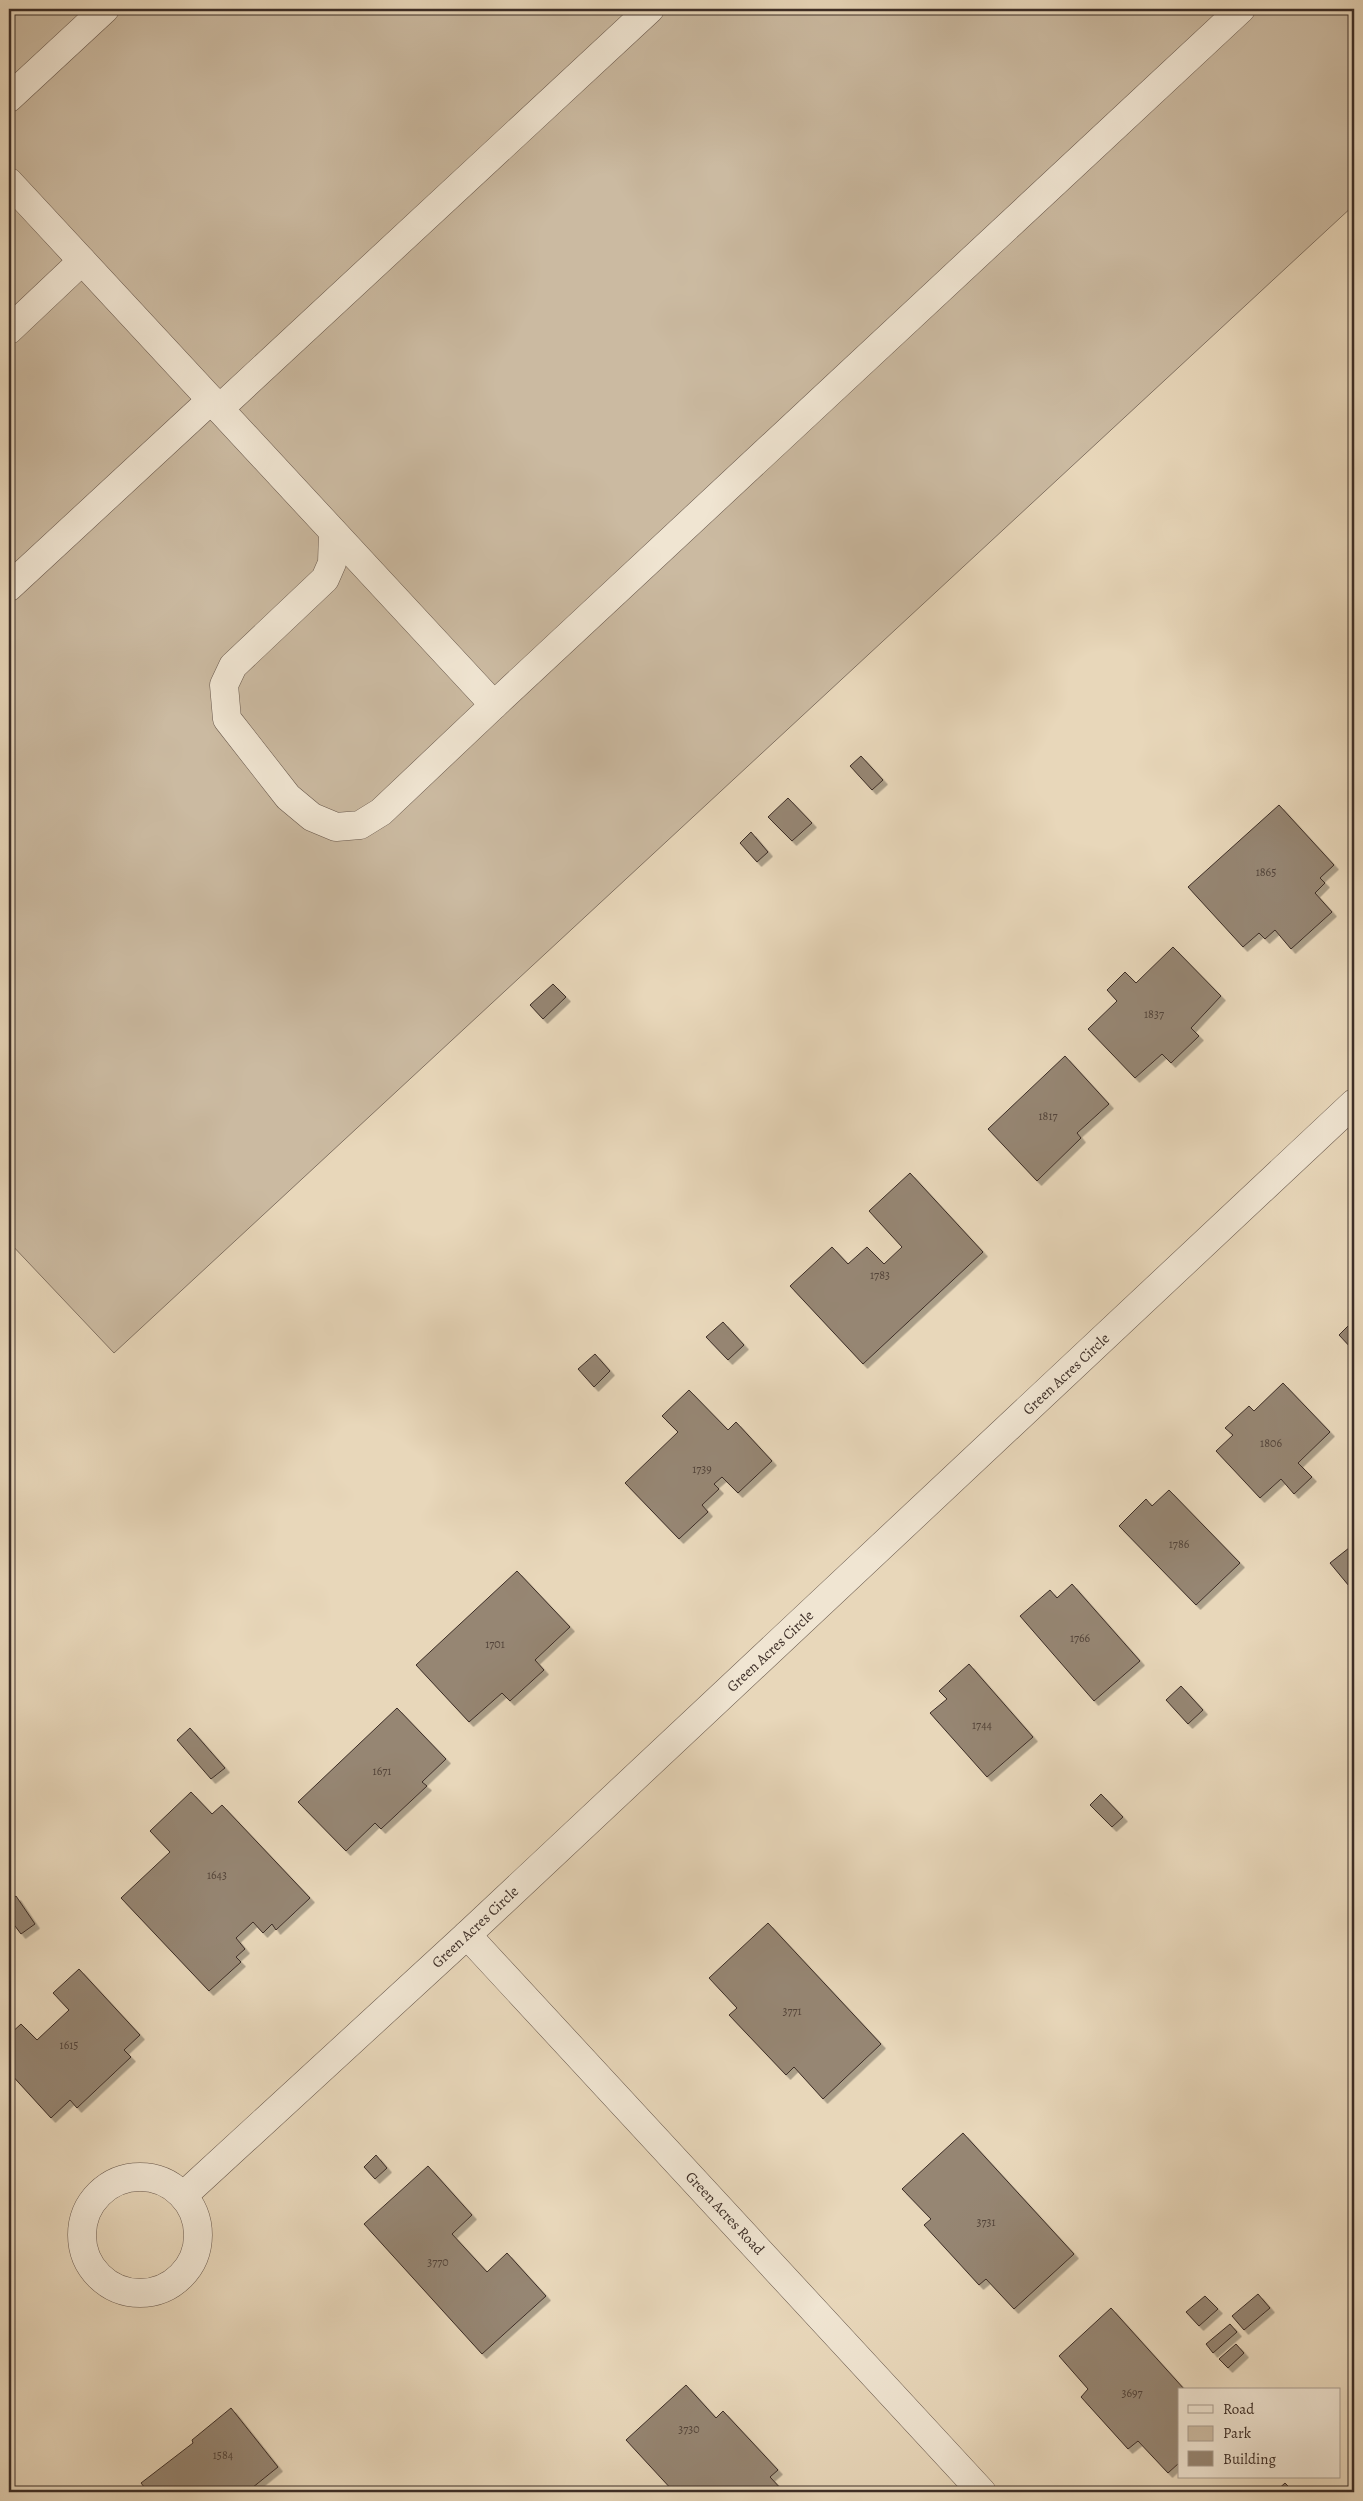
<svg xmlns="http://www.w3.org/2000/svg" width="1363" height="2501" font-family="Alegreya,serif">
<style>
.green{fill:#cbbaa1;stroke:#847464}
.building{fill:#968673;stroke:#3d2e27;filter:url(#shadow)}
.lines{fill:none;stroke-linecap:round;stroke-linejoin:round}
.minor-casing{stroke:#68584c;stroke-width:29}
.minor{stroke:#f0e5d2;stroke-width:28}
.labels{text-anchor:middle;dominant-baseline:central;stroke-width:4;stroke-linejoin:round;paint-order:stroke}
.number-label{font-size:12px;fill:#53443a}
.street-label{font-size:15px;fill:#3d2e27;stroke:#f0e5d2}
</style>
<defs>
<filter id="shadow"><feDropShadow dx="4.5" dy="4.5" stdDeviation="0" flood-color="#0004"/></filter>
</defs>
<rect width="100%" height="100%" fill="#e8d7ba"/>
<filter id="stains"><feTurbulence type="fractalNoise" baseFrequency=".004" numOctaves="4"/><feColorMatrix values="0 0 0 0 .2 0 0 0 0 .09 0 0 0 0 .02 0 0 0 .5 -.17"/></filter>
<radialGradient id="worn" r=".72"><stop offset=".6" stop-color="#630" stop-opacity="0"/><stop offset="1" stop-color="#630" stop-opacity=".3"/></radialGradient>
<path class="green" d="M9,9H1354V205L114,1353L9,1242Z"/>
<g class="building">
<path d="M861,756L883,780L872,790L850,766Z"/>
<path d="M788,798L812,823L792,841L768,817Z"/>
<path d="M1279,805L1334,865L1320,878L1325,883L1315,893L1332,912L1291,949L1275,930L1265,939L1259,933L1243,947L1188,887Z"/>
<path d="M751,832L768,852L757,862L740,843Z"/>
<path d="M1173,947L1221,996L1191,1028L1199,1036L1171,1063L1162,1054L1135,1078L1088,1029L1117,1001L1107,990L1125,972L1136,983Z"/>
<path d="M553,984L566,997L543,1019L530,1005Z"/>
<path d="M1065,1056L1109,1104L1077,1133L1081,1138L1037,1181L988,1129Z"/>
<path d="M910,1173L983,1252L863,1364L790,1286L832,1247L848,1264L867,1247L884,1264L902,1247L869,1211Z"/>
<path d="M1354,1320V1351L1339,1335Z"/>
<path d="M723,1322L744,1345L728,1360L706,1337Z"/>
<path d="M595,1354L610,1371L594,1387L578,1369Z"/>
<path d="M1283,1383L1330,1432L1298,1463L1312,1477L1294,1494L1281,1479L1260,1498L1216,1451L1233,1435L1225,1428L1249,1406L1254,1411Z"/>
<path d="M689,1390L728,1430L736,1422L772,1461L738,1493L722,1477L714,1484L719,1489L702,1505L708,1512L679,1539L625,1483L678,1432L662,1416Z"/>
<path d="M1169,1490L1240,1563L1196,1605L1119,1526L1146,1499L1152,1506Z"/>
<path d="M1354,1544V1592L1330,1563Z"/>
<path d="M517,1571L570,1627L535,1660L544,1670L510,1701L502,1693L469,1722L416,1665Z"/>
<path d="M1072,1584L1140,1661L1094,1701L1020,1616L1050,1590L1057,1598Z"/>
<path d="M969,1664L1033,1737L987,1777L930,1713L947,1699L939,1691Z"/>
<path d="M1181,1686L1203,1710L1188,1724L1166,1700Z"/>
<path d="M397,1708L446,1759L422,1782L427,1786L381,1829L375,1823L346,1851L298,1802Z"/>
<path d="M190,1728L225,1768L211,1779L177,1740Z"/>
<path d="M191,1792L212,1814L222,1805L310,1898L276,1930L272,1924L263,1933L253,1922L236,1938L245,1949L236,1957L241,1962L209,1991L121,1898L170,1852L150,1831Z"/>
<path d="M1101,1794L1123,1817L1112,1827L1090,1805Z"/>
<path d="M16,1896L35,1924L21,1934L9,1918V1901Z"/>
<path d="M768,1923L881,2044L823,2099L794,2067L786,2075L729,2015L737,2008L709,1978Z"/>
<path d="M79,1969L140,2035L124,2050L131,2057L77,2108L70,2100L51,2118L9,2072V2035L21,2024L37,2040L69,2010L53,1993Z"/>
<path d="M963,2133L1074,2254L1014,2309L986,2279L979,2285L924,2225L931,2219L902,2189Z"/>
<path d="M376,2155L387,2168L375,2179L364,2167Z"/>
<path d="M428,2166L472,2215L452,2234L487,2272L507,2253L546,2296L482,2354L364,2224Z"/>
<path d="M1258,2294L1270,2308L1244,2330L1232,2316Z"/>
<path d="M1205,2296L1218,2309L1199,2326L1186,2312Z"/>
<path d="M1111,2308L1185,2390H1179V2463L1168,2473L1138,2441L1128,2449L1081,2397L1088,2389L1059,2356Z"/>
<path d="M1230,2324L1237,2332L1213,2353L1206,2344Z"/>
<path d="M1236,2344L1244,2353L1228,2368L1219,2359Z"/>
<path d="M686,2385L716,2418L723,2411L778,2470L770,2477L784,2492H674L626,2440Z"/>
<path d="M231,2408L278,2467L247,2492H148L141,2483L193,2443L192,2440Z"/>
<path d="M1285,2483L1294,2492H1275Z"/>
</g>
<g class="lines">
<g class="minor-casing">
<g id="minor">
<path d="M9,98L105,9"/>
<path d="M9,182L494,705L1241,9"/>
<path d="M9,330L82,261"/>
<path d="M219,409L650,9"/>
<path d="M333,532L332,563L325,579L233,666L224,685L227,719L288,797L312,817L336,827L360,825L381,812L494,705"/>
<path d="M9,587L211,400"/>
<path d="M467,1935L982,2492"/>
<circle cx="140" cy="2235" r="58"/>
<path d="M184,2195L467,1935L1354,1103"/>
</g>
</g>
<use href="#minor" class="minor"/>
</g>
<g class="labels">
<g class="number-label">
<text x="1266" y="872">1865</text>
<text x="1154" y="1014">1837</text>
<text x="1048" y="1116">1817</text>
<text x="880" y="1275">1783</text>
<text x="1271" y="1443">1806</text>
<text x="702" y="1469">1739</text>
<text x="1179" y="1544">1786</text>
<text x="1080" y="1638">1766</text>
<text x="495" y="1644">1701</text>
<text x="982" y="1725">1744</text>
<text x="382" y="1771">1671</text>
<text x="217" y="1875">1643</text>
<text x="792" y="2011">3771</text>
<text x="69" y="2045">1615</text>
<text x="986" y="2222">3731</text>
<text x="438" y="2262">3770</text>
<text x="1132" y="2393">3697</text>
<text x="689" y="2429">3730</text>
<text x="223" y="2455">1584</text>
</g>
<g class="street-label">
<text transform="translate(1066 1374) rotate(-43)">Green Acres Circle</text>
<text transform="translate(770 1651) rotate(-43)">Green Acres Circle</text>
<text transform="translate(475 1927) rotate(-43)">Green Acres Circle</text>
<text transform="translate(725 2213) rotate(47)">Green Acres Road</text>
</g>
</g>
<rect width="1363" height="2501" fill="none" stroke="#e8d7ba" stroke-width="30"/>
<rect x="10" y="10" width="1343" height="2481" fill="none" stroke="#3d2e27" stroke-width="2.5"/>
<rect x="15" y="15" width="1333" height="2471" fill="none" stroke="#3d2e27"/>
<rect x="1178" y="2388" width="162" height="90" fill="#f0e5d2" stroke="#a89c8e"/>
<rect x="1188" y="2405" width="25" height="8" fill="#f0e5d2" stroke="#a89c8e"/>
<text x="1223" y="2414" font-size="15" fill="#3d2e27">Road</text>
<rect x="1188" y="2426" width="25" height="15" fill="#cbbaa1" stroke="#a89c8e"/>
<text x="1223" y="2438" font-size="15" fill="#3d2e27">Park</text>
<rect x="1188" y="2451" width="25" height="15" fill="#968673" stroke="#a89c8e"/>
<text x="1223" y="2464" font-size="15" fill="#3d2e27">Building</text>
<rect width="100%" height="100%" filter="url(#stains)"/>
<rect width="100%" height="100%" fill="url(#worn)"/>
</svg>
